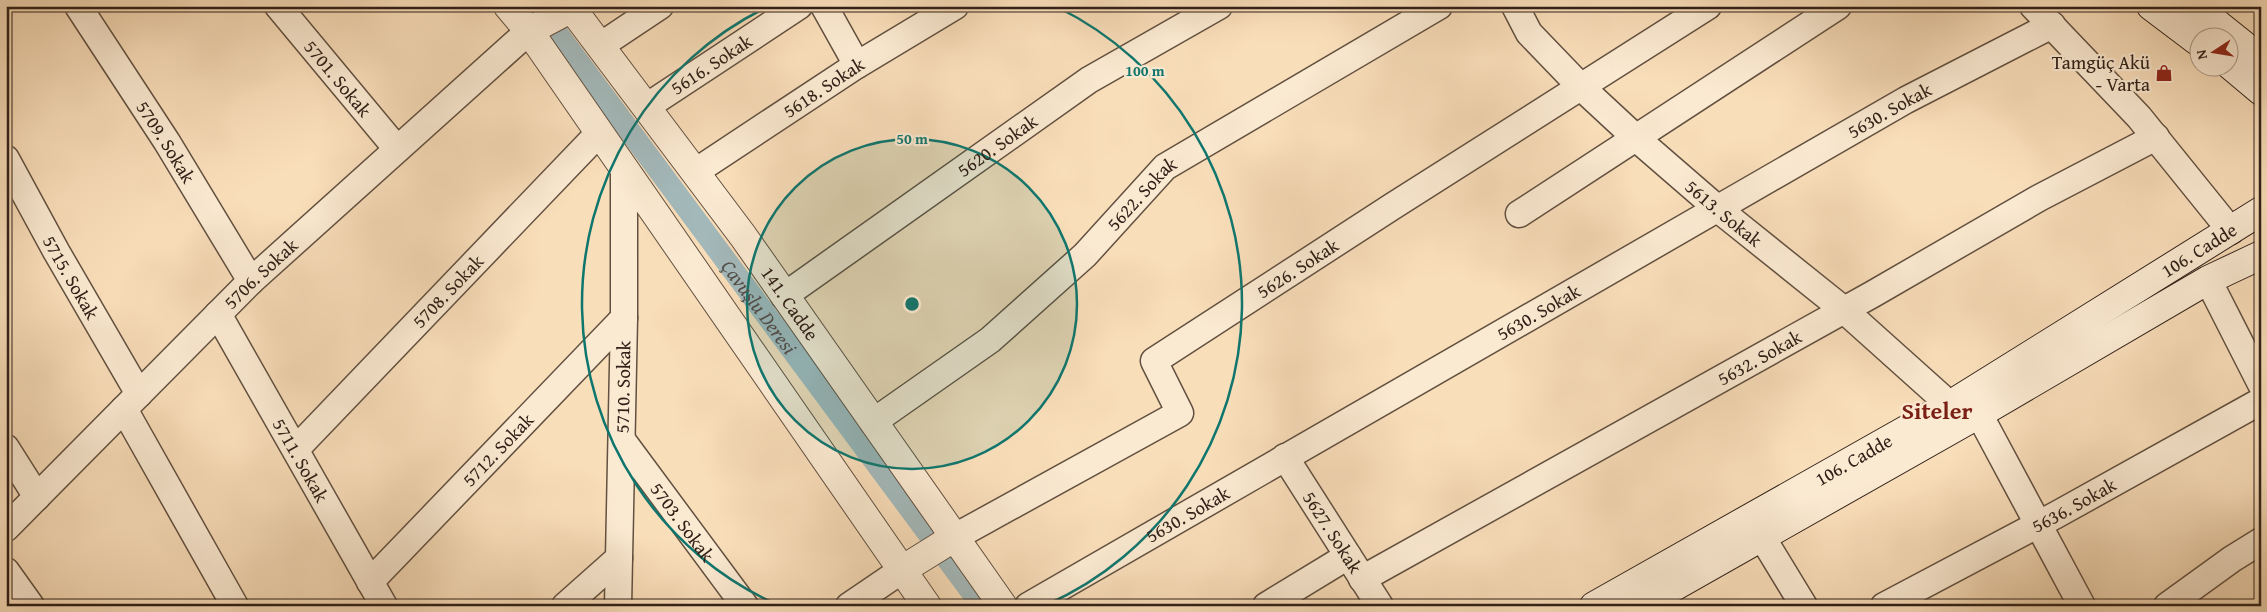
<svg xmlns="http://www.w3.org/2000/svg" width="2267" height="612" font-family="'Gentium Book Plus',serif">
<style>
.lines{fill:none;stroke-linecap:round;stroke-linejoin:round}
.canal{stroke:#a3b9bb;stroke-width:22}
.minor-casing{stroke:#625040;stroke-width:29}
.tertiary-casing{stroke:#625040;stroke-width:30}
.secondary-casing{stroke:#302018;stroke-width:30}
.minor{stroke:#fbead2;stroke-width:26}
.tertiary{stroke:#fbead2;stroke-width:28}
.secondary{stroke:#fbead2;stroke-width:28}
.ring{fill:none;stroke:#0f766e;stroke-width:2.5}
.labels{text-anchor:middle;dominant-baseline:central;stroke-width:4.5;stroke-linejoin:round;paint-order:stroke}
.poi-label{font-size:19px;fill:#302018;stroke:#fbead2;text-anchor:end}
.street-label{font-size:19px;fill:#302018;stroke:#fbead2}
.water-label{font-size:20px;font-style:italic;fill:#524e49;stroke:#fbead2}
.district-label{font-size:24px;font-weight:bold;fill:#7a1f14;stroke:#fbead2}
.centre{fill:#0f766e;stroke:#fbead2;stroke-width:2.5}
.ring-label{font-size:15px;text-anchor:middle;font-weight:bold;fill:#0f766e;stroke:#fbead2;stroke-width:4.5;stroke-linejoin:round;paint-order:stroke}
</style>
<rect width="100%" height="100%" fill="#f9deba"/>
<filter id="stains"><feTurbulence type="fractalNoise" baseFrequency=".004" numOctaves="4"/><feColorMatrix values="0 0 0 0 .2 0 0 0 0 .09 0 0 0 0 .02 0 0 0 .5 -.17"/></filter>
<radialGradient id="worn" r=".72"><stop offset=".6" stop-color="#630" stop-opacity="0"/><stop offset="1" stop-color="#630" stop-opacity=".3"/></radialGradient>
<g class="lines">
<path class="canal" id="s1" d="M537,6L982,606"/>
<g class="minor-casing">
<g id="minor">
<path id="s2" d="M78,6L167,142L251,281"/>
<path id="s3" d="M278,6L397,149"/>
<path d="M824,6L857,65"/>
<path id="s4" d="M1515,6L1529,33L1581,87L1636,138L1718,209L1844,310L1950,405"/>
<path d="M2033,6L2139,117L2231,231"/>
<path d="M600,46L660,6"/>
<path id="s5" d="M646,107L799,6"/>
<path id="s6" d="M6,159L56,251L139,394"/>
<path id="s7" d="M695,172L857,65L955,6"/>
<path d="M1519,214L1838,6"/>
<path d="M2208,280L2261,384"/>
<path id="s8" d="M784,296L1089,80L1219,6"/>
<path id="s9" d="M218,314L384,606"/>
<path d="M124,409L235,606"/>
<path d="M1979,414L2082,606"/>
<path id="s10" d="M873,422L990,340L1085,255L1165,167L1439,6"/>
<path id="s11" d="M622,440L745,606"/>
<path d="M6,448L37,497"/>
<path id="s12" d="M296,449L599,133"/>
<path id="s13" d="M1285,457L1380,606"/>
<path id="s14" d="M6,528L251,281L529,31"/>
<path id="s15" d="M955,537L1180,413L1154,361L1393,206L1708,6"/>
<path d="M1762,537L1804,606"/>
<path d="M6,571L31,606"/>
<path id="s16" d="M1362,579L1873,294L2039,198L2156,137"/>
<path id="s17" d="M370,582L624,318"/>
<path d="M565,606L619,558"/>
<path id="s18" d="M618,606L624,318V169"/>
<path d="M849,606L902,570"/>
<path id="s19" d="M1028,606L1906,100L2052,25"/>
<path d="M1266,606L1348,556"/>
<path id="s20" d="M1884,606L2056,515L2261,401"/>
<path d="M2167,606L2232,559L2261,541"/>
</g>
</g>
<g class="tertiary-casing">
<g id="tertiary">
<path d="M508,6L529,31L927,606"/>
<path id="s21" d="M570,6L743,236L1003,606"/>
<path d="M529,31L572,8"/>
<path d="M902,570L955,537"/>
</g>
</g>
<g class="secondary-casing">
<g id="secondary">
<path d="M2151,6L2200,43"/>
<path d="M2195,6L2261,59"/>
<path d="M2230,65L2261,91"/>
<path id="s22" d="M1594,606L1950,405L2261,211"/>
<path d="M1640,606L1979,414L2208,280L2261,255"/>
</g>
</g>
<use href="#minor" class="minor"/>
<use href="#tertiary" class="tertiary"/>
<use href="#secondary" class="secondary"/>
</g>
<circle cx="912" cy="304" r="165" fill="#0f766e" fill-opacity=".12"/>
<g class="ring">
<circle cx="912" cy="304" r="165"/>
<path d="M778 605A330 330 0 0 1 767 7M1057 7A330 330 0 0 1 1046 605"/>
</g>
<defs>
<g id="shop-bare" transform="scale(1.35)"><path d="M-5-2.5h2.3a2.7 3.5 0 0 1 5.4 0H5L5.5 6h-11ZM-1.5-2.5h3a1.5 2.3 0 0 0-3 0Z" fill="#8f2418" stroke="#fbead2" stroke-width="2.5" paint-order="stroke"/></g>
</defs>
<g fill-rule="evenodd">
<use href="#shop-bare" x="2164" y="73"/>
</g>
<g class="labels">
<g class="poi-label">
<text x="2150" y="62">Tamgüç Akü<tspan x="2150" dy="22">- Varta</tspan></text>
</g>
<g class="street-label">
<text stroke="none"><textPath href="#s5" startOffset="78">5616. Sokak</textPath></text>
<text stroke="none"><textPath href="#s3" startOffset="94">5701. Sokak</textPath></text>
<text stroke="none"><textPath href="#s7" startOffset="154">5618. Sokak</textPath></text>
<text stroke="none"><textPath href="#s19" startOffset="994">5630. Sokak</textPath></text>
<text stroke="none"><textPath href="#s2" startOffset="162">5709. Sokak</textPath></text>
<text stroke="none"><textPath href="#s8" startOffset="261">5620. Sokak</textPath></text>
<text stroke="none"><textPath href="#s10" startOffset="354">5622. Sokak</textPath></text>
<text stroke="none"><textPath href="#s4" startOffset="296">5613. Sokak</textPath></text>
<text stroke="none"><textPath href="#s22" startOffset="702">106. Cadde</textPath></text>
<text stroke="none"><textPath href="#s15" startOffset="486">5626. Sokak</textPath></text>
<text stroke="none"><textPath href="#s14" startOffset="360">5706. Sokak</textPath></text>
<text stroke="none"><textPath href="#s6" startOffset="135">5715. Sokak</textPath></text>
<text stroke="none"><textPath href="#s12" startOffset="219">5708. Sokak</textPath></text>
<text stroke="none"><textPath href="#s21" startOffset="370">141. Cadde</textPath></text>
<text stroke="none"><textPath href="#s19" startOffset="589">5630. Sokak</textPath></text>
<text stroke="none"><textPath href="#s16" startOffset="455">5632. Sokak</textPath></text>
<text stroke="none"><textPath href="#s18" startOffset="219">5710. Sokak</textPath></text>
<text stroke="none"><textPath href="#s17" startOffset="184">5712. Sokak</textPath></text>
<text stroke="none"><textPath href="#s9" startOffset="168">5711. Sokak</textPath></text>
<text stroke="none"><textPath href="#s22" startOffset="298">106. Cadde</textPath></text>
<text stroke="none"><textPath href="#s20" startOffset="215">5636. Sokak</textPath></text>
<text stroke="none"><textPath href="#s19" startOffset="184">5630. Sokak</textPath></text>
<text stroke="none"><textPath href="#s11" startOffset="102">5703. Sokak</textPath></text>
<text stroke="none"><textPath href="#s13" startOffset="89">5627. Sokak</textPath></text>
</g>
<g class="water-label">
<text stroke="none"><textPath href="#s1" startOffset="374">Çavuşlu Deresi</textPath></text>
</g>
<g class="district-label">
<text x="1937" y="410">Siteler</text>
</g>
</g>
<circle cx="912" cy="304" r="8" class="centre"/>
<g class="ring-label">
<text x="1145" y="76">100 m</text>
<text x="912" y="144">50 m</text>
</g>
<rect width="2267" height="612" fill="none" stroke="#f9deba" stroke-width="25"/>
<rect x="8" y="8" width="2252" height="597" fill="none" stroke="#302018" stroke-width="2.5"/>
<rect x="12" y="12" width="2242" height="587" fill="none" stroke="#302018"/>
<g transform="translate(2214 52) rotate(258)"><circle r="24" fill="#fbead2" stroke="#aa9988"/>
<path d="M0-4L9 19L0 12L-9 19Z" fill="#8f2418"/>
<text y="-8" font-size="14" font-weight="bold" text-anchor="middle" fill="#302018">N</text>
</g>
<rect width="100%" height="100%" filter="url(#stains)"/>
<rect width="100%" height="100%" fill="url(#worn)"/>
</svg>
